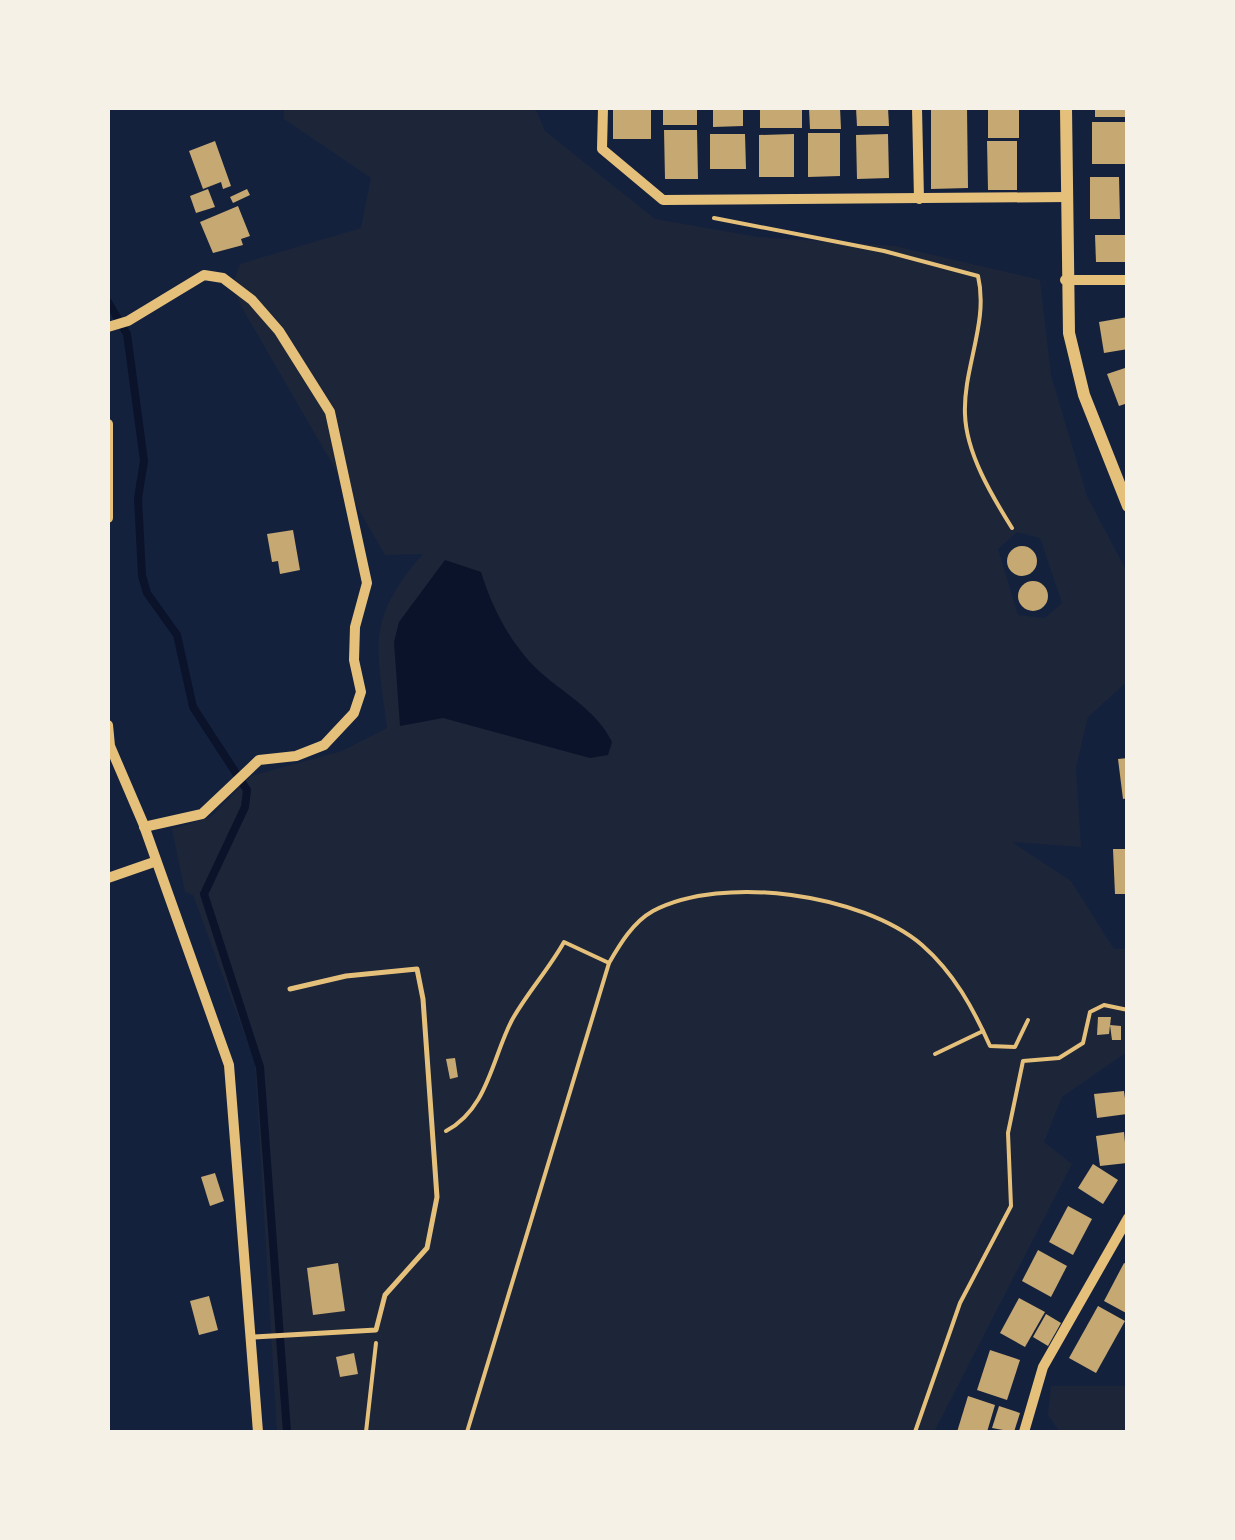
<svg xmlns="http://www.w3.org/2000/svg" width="1235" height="1540" font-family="Georgia,serif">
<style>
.green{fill:#1d2539;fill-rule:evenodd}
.water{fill:#0b132b}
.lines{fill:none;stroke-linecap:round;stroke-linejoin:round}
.stream{stroke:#0b132b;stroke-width:8}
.building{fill:#c6a872}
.path{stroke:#e5c07b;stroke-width:4}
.service{stroke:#e5c07b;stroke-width:5}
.minor{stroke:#e5c07b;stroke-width:10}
.tertiary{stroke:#e5c07b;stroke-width:12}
</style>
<rect width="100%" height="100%" fill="#14213d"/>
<g class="green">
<path d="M284,108H535L545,131L655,219L758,237L895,246L1040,280L1051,375L1087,496L1127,572V682L1088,717L1076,768L1081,847L1012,842L1071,881L1114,949H1127V1052L1062,1097L1044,1142L1072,1164L934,1432H277L255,1063L193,895L185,892L172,829L211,817L251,776L342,751L387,728C377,646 365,620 423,554L385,555L241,306L233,284L240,264L361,228L371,178L284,119ZM1017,532L1040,538L1062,603L1045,618L1018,615L998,549Z"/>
<path d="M1051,1386H1127V1432H1060L1048,1415Z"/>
</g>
<path class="water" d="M445,560L481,572C491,604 506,635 529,661C555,690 594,705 612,742L608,755L590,758L443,718L400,726L394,642L399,622Z"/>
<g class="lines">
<path class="stream" d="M108,302L127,334L144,461L138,498L142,576L147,593L177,635L193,707L247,790L245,807L204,894L260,1067L287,1432"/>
</g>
<g class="building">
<rect x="613" y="108" width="38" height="31"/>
<rect x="663" y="108" width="34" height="17"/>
<path d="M713,108H743V126L713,127Z"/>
<rect x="760" y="108" width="42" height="20"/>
<path d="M809,108H840L841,129H810Z"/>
<path d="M856,108H888L889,126H857Z"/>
<path d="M931,108H967L968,188L931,189Z"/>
<rect x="988" y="108" width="31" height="30"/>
<rect x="1095" y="108" width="33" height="9"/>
<path d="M1092,122H1127L1128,164H1092Z"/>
<path d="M664,130H697L698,179H665Z"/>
<path d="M808,133H840V176L808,177Z"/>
<path d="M710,134H745L746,169H710Z"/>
<path d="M794,134V177H759V135Z"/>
<path d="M888,134L889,178L857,179L856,135Z"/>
<path d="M215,141L231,186L223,189L221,182L203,189L189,151Z"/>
<path d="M987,141H1017V190H988Z"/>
<path d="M1090,177H1119L1120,219H1090Z"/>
<path d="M208,189L215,207L196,213L190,196Z"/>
<path d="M247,189L250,195L233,203L230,197Z"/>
<path d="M238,206L250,236L241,239L243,245L213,253L200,222Z"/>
<path d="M1095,235H1128V262H1096Z"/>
<path d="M1128,317V349L1104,353L1099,322Z"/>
<path d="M1128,367V403L1119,406L1107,374Z"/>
<path d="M293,530L300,570L280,574L278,561L272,562L267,534Z"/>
<circle cx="1022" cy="561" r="15"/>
<circle cx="1033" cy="596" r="15"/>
<path d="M1128,758V798L1123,799L1118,759Z"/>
<path d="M1113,849H1128V894H1115Z"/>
<path d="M1098,1017H1111L1109,1034L1097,1035Z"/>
<path d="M1110,1025L1121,1026V1040H1112Z"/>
<path d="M455,1058L458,1077L450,1079L446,1059Z"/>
<path d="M1124,1091L1127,1114L1097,1118L1094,1094Z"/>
<path d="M1124,1132L1127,1163L1100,1166L1096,1136Z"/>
<path d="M1093,1164L1118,1180L1103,1204L1078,1188Z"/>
<path d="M215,1173L224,1201L210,1206L201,1177Z"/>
<path d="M1068,1206L1092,1219L1073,1255L1049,1242Z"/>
<path d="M1038,1250L1067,1266L1051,1297L1022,1281Z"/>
<path d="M338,1263L345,1311L313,1315L307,1268Z"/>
<path d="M1124,1263L1128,1265V1314L1104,1301Z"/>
<path d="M209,1296L218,1330L199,1335L190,1301Z"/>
<path d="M1019,1298L1045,1312L1025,1347L1000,1333Z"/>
<path d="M1098,1306L1125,1321L1096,1373L1069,1358Z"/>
<path d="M1046,1314L1061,1323L1048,1346L1033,1337Z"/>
<path d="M990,1350L1020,1360L1007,1400L977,1390Z"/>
<path d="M354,1353L358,1374L340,1377L336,1357Z"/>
<path d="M968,1396L995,1405L987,1432H957Z"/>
<path d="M999,1406L1020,1413L1014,1432L992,1428Z"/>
</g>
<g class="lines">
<g class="path">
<path d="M714,218L884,251L978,276C989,322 963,368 965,414C966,453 992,496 1012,528"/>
<path d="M935,1054L983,1031"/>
<path d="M446,1131C488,1109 492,1058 512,1020C527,993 549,969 564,942L609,963"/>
<path d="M366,1432L376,1343"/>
<path d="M467,1432L609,963C620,944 633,922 653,911C723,874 862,894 922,945C954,973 973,1008 990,1046L1015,1047L1028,1020"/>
<path d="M915,1432L960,1303L1011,1206L1008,1133L1023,1061L1059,1058L1083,1043L1090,1012L1104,1005L1128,1010"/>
</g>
<path class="service" d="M253,1337L376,1330L385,1295L427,1248L437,1197L423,999L417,969L346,976L290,989"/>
<g class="minor">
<path d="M603,108L602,149L663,200L1067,197"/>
<path d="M917,108L919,199"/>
<path d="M1065,280H1128"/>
<path d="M108,327L128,321L204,275L223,278L252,300L279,331L330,412L367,583L355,627L354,660L361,692L354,713L324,745L296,756L259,760L202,814L144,827"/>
<path d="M108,424V518"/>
<path d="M108,725L110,746L143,823L229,1065L258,1432"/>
<path d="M108,878L154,862"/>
<path d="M1024,1432L1043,1367L1128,1218"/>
</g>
<path class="tertiary" d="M1066,108L1069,333L1084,395L1128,506"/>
</g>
<rect width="1235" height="1540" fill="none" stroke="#f6f1e7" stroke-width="220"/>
</svg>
